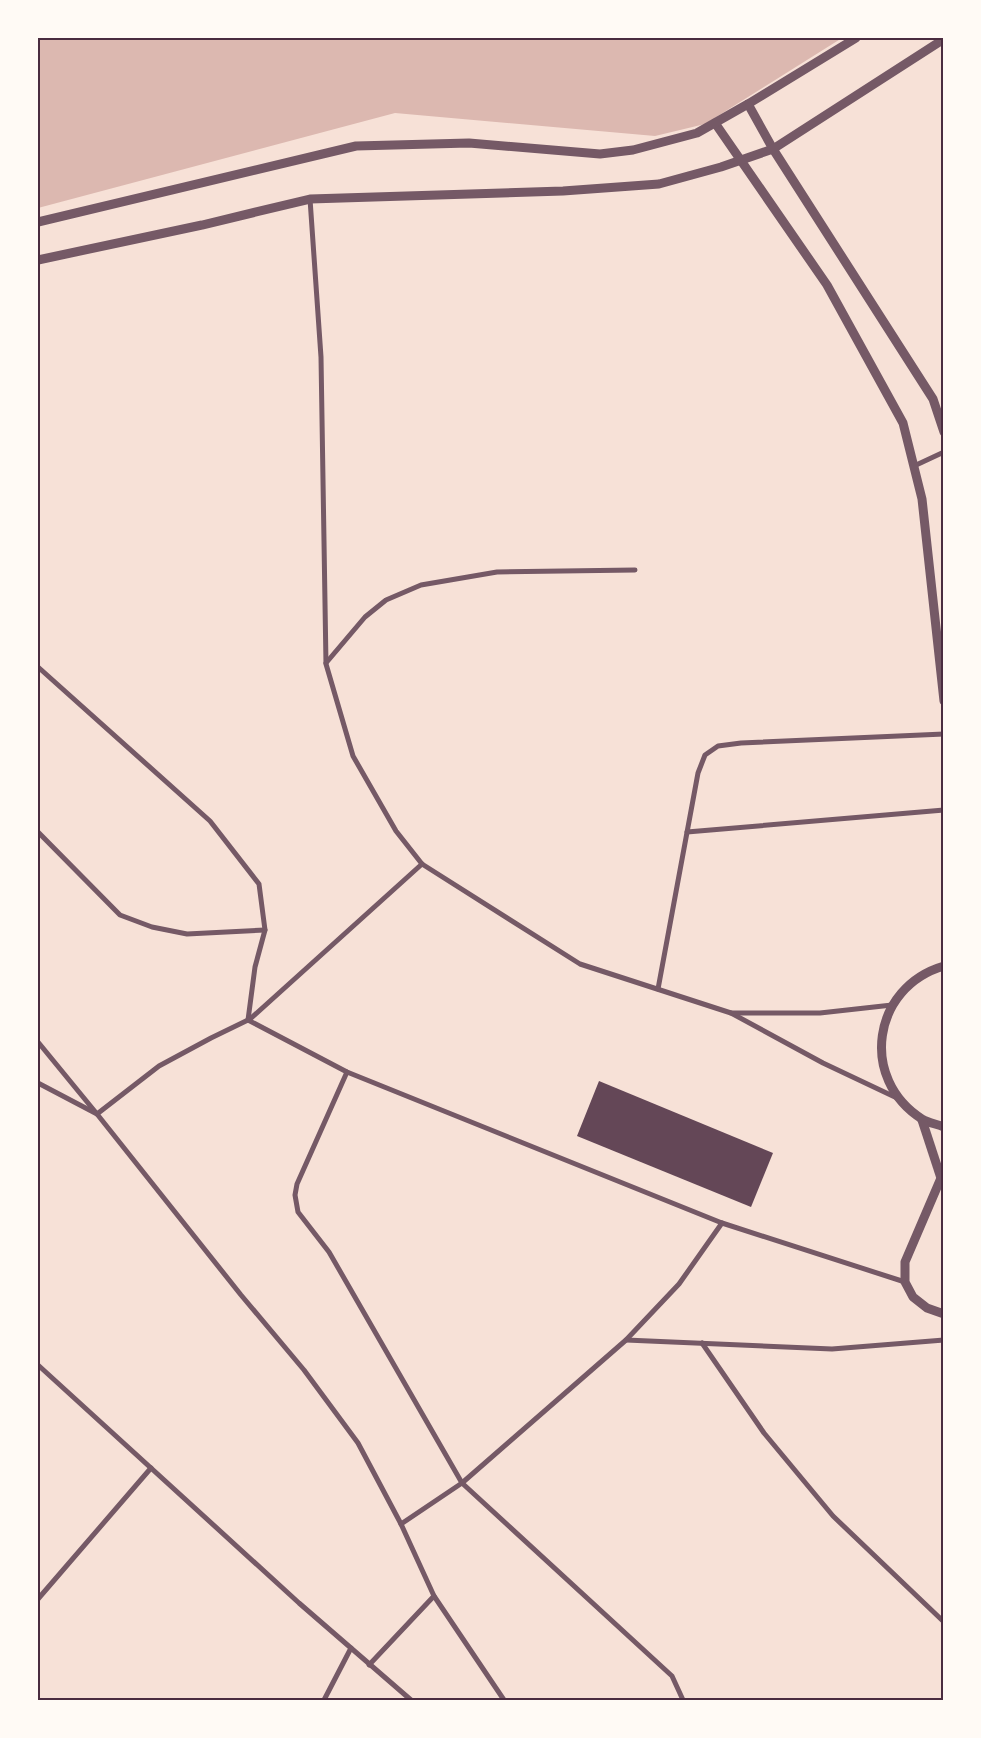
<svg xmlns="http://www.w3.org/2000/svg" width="981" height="1738" font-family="'Nunito Sans',sans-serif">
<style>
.water{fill:#dcb8b0}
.building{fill:#644757}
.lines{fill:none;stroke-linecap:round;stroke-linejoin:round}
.minor{stroke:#755966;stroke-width:5}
.tertiary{stroke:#755966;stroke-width:9}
.neatline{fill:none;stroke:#4a2c40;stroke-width:2}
</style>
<rect width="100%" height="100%" fill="#f7e1d7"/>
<path class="water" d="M38,38H842L705,124L655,136L395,113L38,208Z"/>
<path class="building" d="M599,1081L773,1153L751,1207L577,1136Z"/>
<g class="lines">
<g class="minor">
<path d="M310,199L321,357L326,664L353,756L396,831L422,864L580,964L731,1013L823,1063L897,1098"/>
<path d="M914,466L944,452"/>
<path d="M326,663L365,617L386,600L421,585L497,572L635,570"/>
<path d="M38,667L210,821L259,884L265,930L255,967L248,1020"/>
<path d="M38,832L120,915L152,927L187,934L265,930"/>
<path d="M687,832L944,810"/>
<path d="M658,989L698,773L705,755L718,746L741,743L944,734"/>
<path d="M731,1013H820L892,1005"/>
<path d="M249,1020L422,864"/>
<path d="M38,1042L97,1114L241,1295L304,1370L358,1443L401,1524L434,1596L504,1700"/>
<path d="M347,1072L297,1184L295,1195L298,1212L329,1252L462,1483L672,1676L683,1700"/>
<path d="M38,1083L97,1114L159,1066L211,1038L248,1020L347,1072L722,1223L905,1282"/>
<path d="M626,1340L832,1349L944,1340"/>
<path d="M702,1343L764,1433L833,1516L944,1622"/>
<path d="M38,1365L299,1603L411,1700"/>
<path d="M401,1524L462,1483L626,1340L679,1284L722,1223"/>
<path d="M38,1599L151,1468"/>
<path d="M369,1665L434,1596"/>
<path d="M324,1700L351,1648"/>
</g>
<g class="tertiary">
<path d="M748,104L773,149L933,399L944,432"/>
<path d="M715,123L827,285L903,423L922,499L944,701"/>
<path d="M38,222L356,146L469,143L600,154L633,150L697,133L748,104L856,38"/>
<path d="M38,260L202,225L310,199L563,191L659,184L721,167L773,149L944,39"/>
<path d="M944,966C872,987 859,1079 922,1119C928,1123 937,1124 944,1127"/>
<path d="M922,1120L941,1178"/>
<path d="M944,1175L941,1178L905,1262V1282L913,1297L927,1308L944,1314"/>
</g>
</g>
<rect width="981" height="1738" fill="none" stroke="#fffaf5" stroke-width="78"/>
<rect x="39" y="39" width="903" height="1660" class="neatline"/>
</svg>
